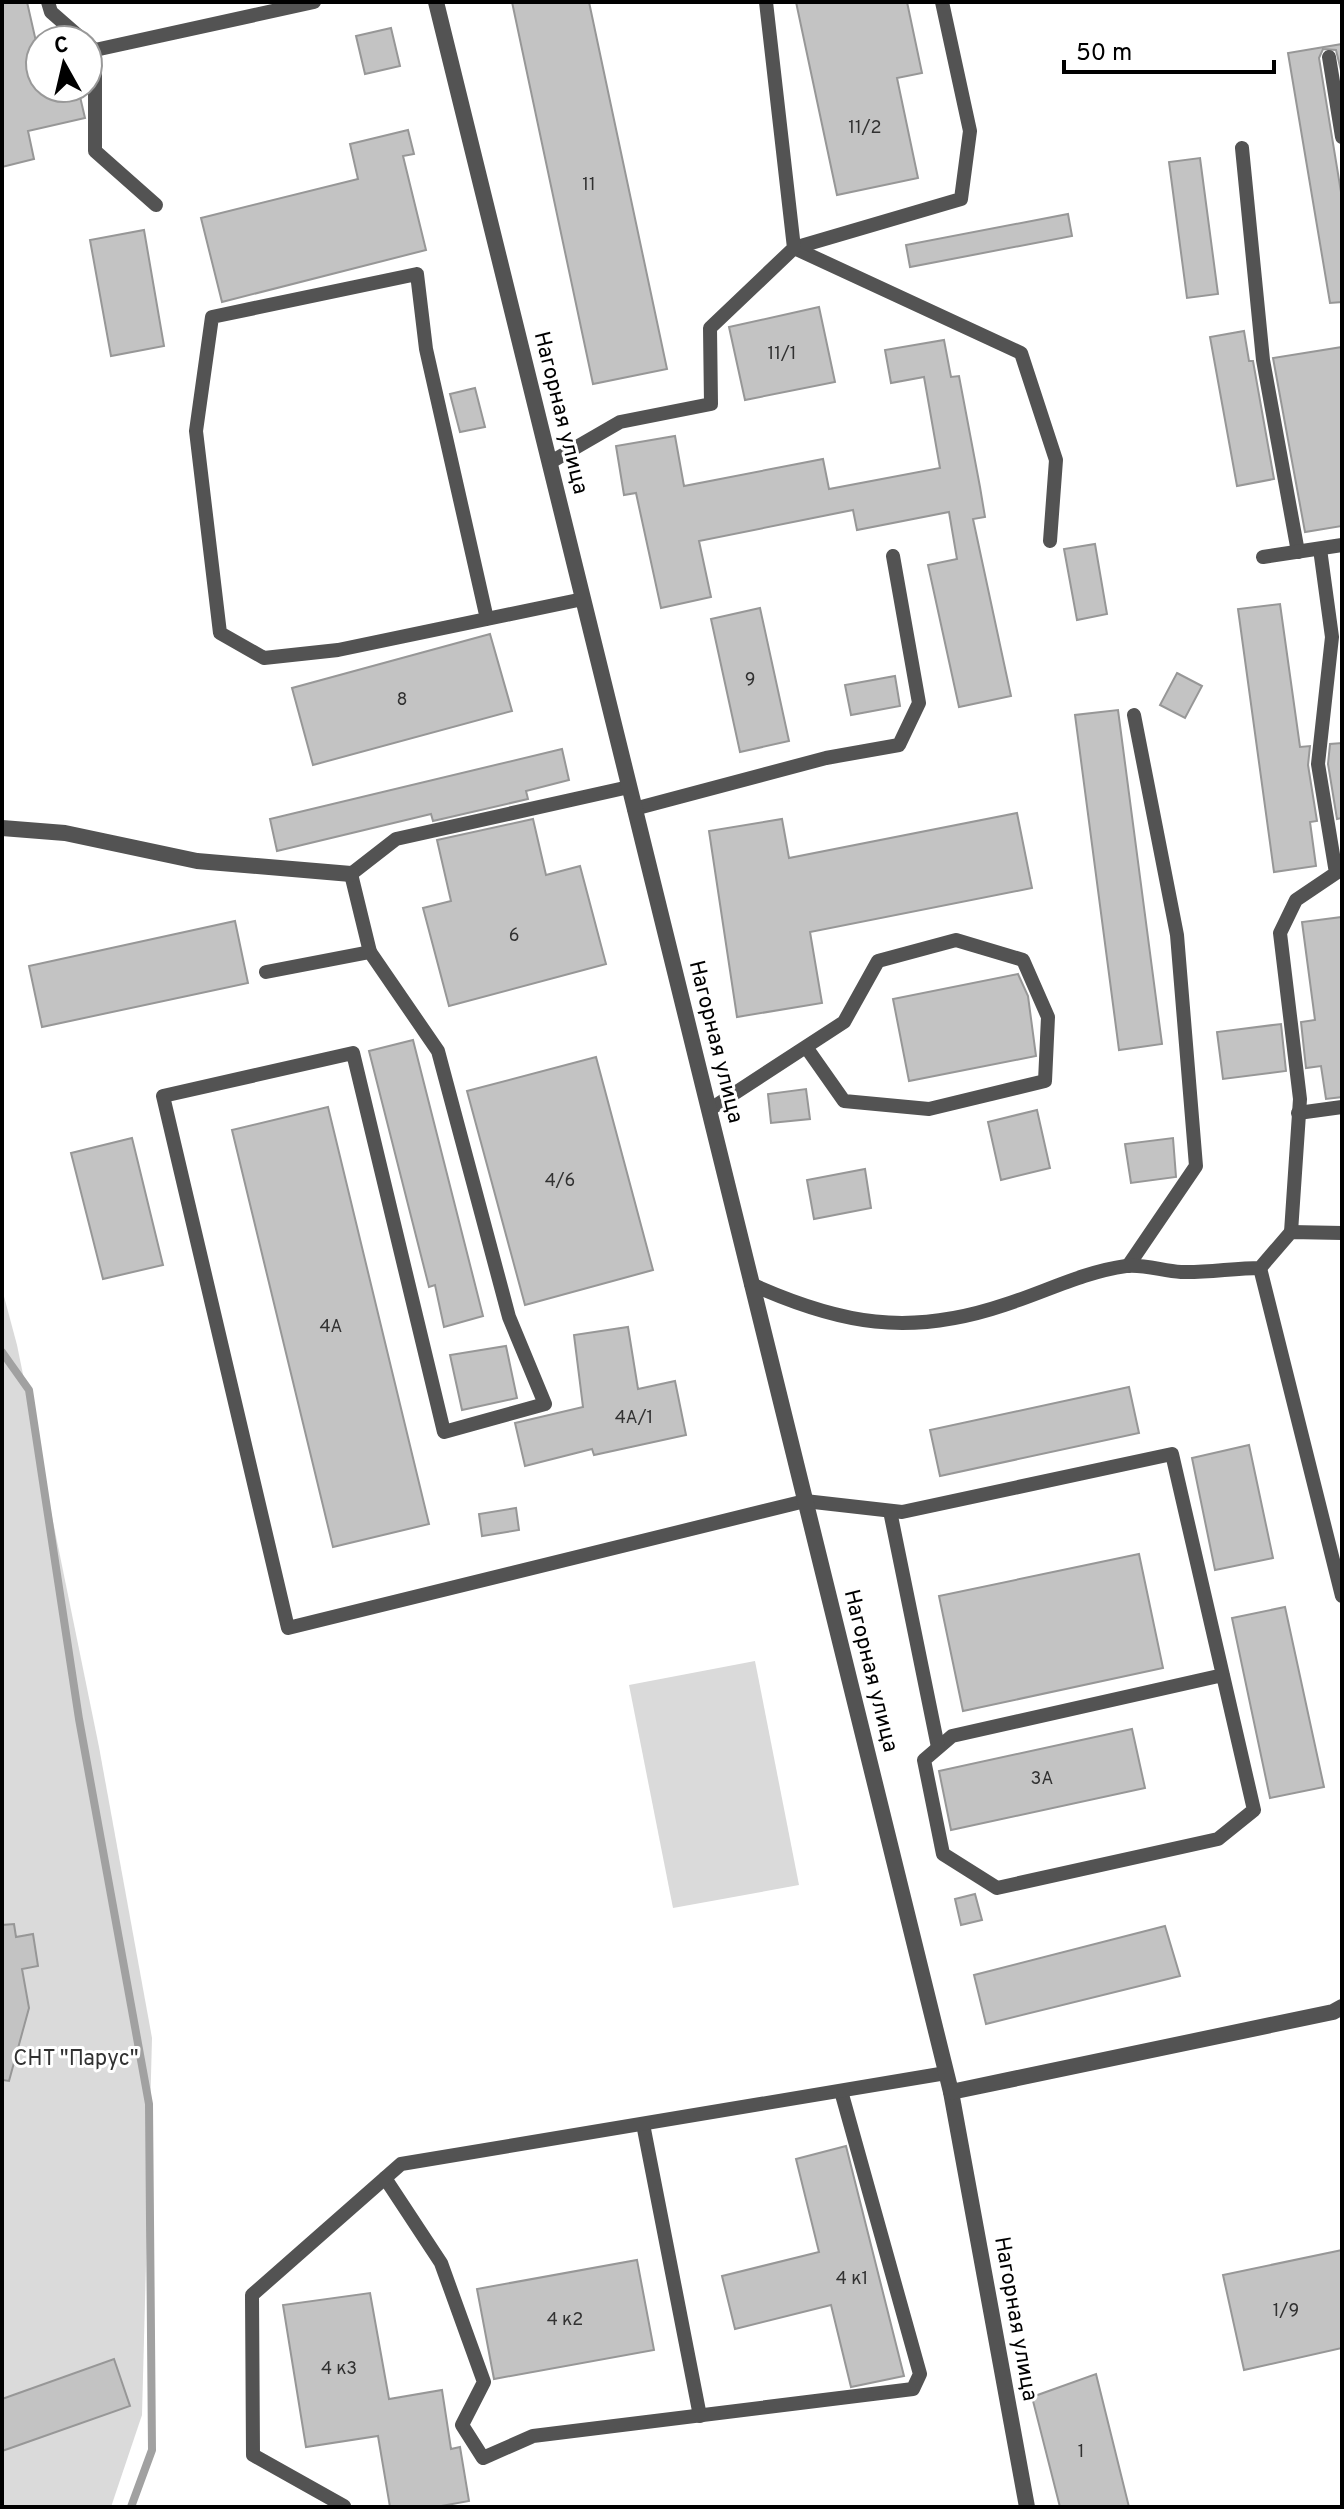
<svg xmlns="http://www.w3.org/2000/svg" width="1344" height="2509" font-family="Overpass,sans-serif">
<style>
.green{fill:#dadada}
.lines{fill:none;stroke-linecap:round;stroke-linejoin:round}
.stream{stroke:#a1a1a1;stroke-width:8}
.building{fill:#c3c3c3;stroke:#979797;stroke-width:2}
.service{stroke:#535353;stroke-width:14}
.minor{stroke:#535353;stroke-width:16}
.labels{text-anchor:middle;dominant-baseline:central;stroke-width:6;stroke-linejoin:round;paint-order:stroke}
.number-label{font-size:18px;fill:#313131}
.street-label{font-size:22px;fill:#000;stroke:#fff}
.park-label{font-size:22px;fill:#313131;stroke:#fff}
</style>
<rect width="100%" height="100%" fill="#fff"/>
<g class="green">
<path d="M2,1289L17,1345L99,1747L152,2038L142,2415L111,2507H2Z"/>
<path d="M755,1661L799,1885L673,1908L629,1685Z"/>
</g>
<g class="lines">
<path class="stream" d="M2,1352L29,1390L79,1719L149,2104L152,2450L131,2507"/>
</g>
<g class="building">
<path d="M2,2H27L40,59V88H78L85,118L28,131L34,159L2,167Z"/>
<path d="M512,2H589L667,369L593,384Z"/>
<path d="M796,2H907L922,73L897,78L918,178L837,195Z"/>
<path d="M391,28L400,66L365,74L356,36Z"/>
<path d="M1342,44V75L1336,50L1323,49L1319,58L1342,198V302L1330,303L1288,53Z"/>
<path d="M408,130L414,154L403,156L426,250L222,302L201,218L358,179L350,144Z"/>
<path d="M1200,158L1218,294L1187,298L1169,162Z"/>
<path d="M1068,214L1072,236L910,267L906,245Z"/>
<path d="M144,230L164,346L111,356L90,240Z"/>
<path d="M819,307L835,382L745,400L729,327Z"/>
<path d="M1244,331L1249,361H1253L1274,479L1237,486L1210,337Z"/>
<path d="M944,340L951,377L959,376L980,487L985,517L973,519L1011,696L959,707L928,565L957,559L949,512L857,530L853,510L699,541L711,597L661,608L636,493L624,495L616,446L675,436L684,486L823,459L829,489L940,468L924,377L891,383L885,350Z"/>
<path d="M1342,347V526L1305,532L1273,358Z"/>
<path d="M475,388L485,427L460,432L450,394Z"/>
<path d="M1095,544L1107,614L1077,620L1064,549Z"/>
<path d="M1280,604L1300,747L1310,746L1308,765L1317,821L1310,822L1316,866L1274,872L1238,609Z"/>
<path d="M760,608L789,741L740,752L711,619Z"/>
<path d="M490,634L512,711L313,765L292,688Z"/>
<path d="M1177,673L1202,686L1185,718L1160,705Z"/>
<path d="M895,676L900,706L851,715L845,685Z"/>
<path d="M1118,710L1162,1044L1119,1050L1075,715Z"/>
<path d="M1342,743V818L1337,819L1328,764L1330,744Z"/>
<path d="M562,749L569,780L526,791L528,799L433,821L431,814L277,851L270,819Z"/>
<path d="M1017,813L1032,888L810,932L822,1003L737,1017L709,831L782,819L789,858Z"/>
<path d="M533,819L546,875L580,866L606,964L449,1006L423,908L451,901L437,840Z"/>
<path d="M1342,917V1097L1326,1099L1321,1066L1306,1068L1301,1022L1315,1020L1302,922Z"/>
<path d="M235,921L248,983L42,1027L29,966Z"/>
<path d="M1018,974L1028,996L1036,1056L909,1081L893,999Z"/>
<path d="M1281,1024L1286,1071L1223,1079L1217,1032Z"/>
<path d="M413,1040L483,1316L444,1327L435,1285L429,1287L369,1051Z"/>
<path d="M596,1057L653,1270L525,1305L467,1091Z"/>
<path d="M806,1089L810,1119L771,1123L768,1094Z"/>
<path d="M328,1107L429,1524L333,1547L232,1130Z"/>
<path d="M1037,1110L1050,1168L1001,1180L988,1122Z"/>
<path d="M132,1138L163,1265L103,1279L71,1153Z"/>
<path d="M1173,1138L1176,1177L1131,1183L1125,1144Z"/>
<path d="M865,1169L871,1208L814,1219L807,1180Z"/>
<path d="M628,1327L638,1389L675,1381L686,1435L594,1455L592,1449L525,1466L515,1423L583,1407L574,1335Z"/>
<path d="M506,1346L517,1398L462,1410L450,1355Z"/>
<path d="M1129,1387L1139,1433L940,1476L930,1430Z"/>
<path d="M1249,1445L1273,1558L1215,1570L1192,1458Z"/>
<path d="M516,1508L519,1530L482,1536L479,1514Z"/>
<path d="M1139,1554L1163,1668L963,1711L939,1596Z"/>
<path d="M1285,1607L1324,1787L1270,1798L1232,1618Z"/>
<path d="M1132,1729L1145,1788L951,1830L939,1771Z"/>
<path d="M975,1894L982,1920L961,1925L955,1899Z"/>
<path d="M14,1924L16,1937L33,1934L38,1966L22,1969L29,2008L9,2081L2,2080V1925Z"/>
<path d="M1165,1926L1180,1976L986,2024L974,1975Z"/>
<path d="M846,2146L904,2376L851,2387L831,2305L735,2329L722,2276L819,2252L796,2159Z"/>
<path d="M1342,2250V2348L1244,2370L1223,2275Z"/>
<path d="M637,2260L654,2350L494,2379L477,2289Z"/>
<path d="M370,2293L389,2399L442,2390L451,2449L460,2447L469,2501L436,2507H390L378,2436L306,2447L283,2305Z"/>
<path d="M114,2359L130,2406L2,2451V2399Z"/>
<path d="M1096,2374L1129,2507H1060L1032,2397Z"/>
</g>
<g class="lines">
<g class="service">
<path d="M48,2L51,12L83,40"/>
<path d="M942,2L970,131L961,199L794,248L1021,353L1056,460L1050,541"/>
<path d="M88,44L95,50L314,2"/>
<path d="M95,50V151L156,205"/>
<path d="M1329,57L1342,137"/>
<path d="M1242,148L1263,360L1298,552"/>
<path d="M549,463L620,422L711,404L710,328L794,248L766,2"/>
<path d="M1263,557L1342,545"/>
<path d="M487,619L426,349L417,274L212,317L196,431L220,633L264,658L338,650L583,599"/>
<path d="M634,809L826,758L899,745L919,703L893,556"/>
<path d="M370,952L351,874L396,839L629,787"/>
<path d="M266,972L370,952L438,1051L509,1317L545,1404L444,1432L353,1053L163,1096L288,1628L805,1501L902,1512L1172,1454L1254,1810L1218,1839L997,1888L943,1854L924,1760L952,1736L1223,1675"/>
<path d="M709,1110L844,1022L878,961L956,940L1023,960L1048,1017L1045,1081L929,1109L844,1101L806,1047"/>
<path d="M1298,1113L1342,1107"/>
<path d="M1291,1232L1300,1099L1280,933L1296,900L1336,873L1318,764L1332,637L1320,549"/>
<path d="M1128,1266L1196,1166L1177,935L1134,715"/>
<path d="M1260,1268L1342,1596"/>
<path d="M751,1284C840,1324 909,1337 1004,1305C1045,1292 1083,1272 1126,1266C1144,1264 1163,1271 1181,1272C1207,1273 1234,1268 1260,1268L1291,1232L1342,1233"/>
<path d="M890,1511L938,1747"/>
<path d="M643,2124L700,2416"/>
<path d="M385,2178L441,2263L484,2382L462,2425L483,2458L533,2436L913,2389L920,2374L841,2091"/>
<path d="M344,2506L253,2455L252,2295L401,2164L946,2073"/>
</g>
<g class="minor">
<path d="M436,2L951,2092L1027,2507"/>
<path d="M2,828L65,833L197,861L351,874"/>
<path d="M951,2092L1333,2012L1342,2007"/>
</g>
</g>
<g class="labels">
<g class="number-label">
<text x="865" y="128">11/2</text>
<text x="589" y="185">11</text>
<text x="782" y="354">11/1</text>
<text x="750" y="680">9</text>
<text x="402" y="700">8</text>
<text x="514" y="936">6</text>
<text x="560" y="1181">4/6</text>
<text x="331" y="1327">4А</text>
<text x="634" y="1418">4А/1</text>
<text x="1042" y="1779">3А</text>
<text x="852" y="2279">4 к1</text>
<text x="1286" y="2311">1/9</text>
<text x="565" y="2320">4 к2</text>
<text x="339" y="2369">4 к3</text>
<text x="1081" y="2452">1</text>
</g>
<g class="street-label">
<text transform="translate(560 413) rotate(76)">Нагорная улица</text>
<text transform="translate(715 1042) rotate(76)">Нагорная улица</text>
<text transform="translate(870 1671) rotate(76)">Нагорная улица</text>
<text transform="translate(1015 2319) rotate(80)">Нагорная улица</text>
</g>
<g class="park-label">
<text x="76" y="2059">СНТ "Парус"</text>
</g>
</g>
<rect width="1344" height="2509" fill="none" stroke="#000000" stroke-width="8"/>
<g transform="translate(64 64) rotate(352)"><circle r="38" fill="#ffffff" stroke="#999999" stroke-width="2"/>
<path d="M0-6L14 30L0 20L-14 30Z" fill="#000000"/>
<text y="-12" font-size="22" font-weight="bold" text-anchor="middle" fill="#000000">С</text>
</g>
<path d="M1064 60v12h210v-12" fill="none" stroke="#000000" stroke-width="4"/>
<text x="1076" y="60" font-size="24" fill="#000000" stroke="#ffffff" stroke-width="6" paint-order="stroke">50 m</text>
</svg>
